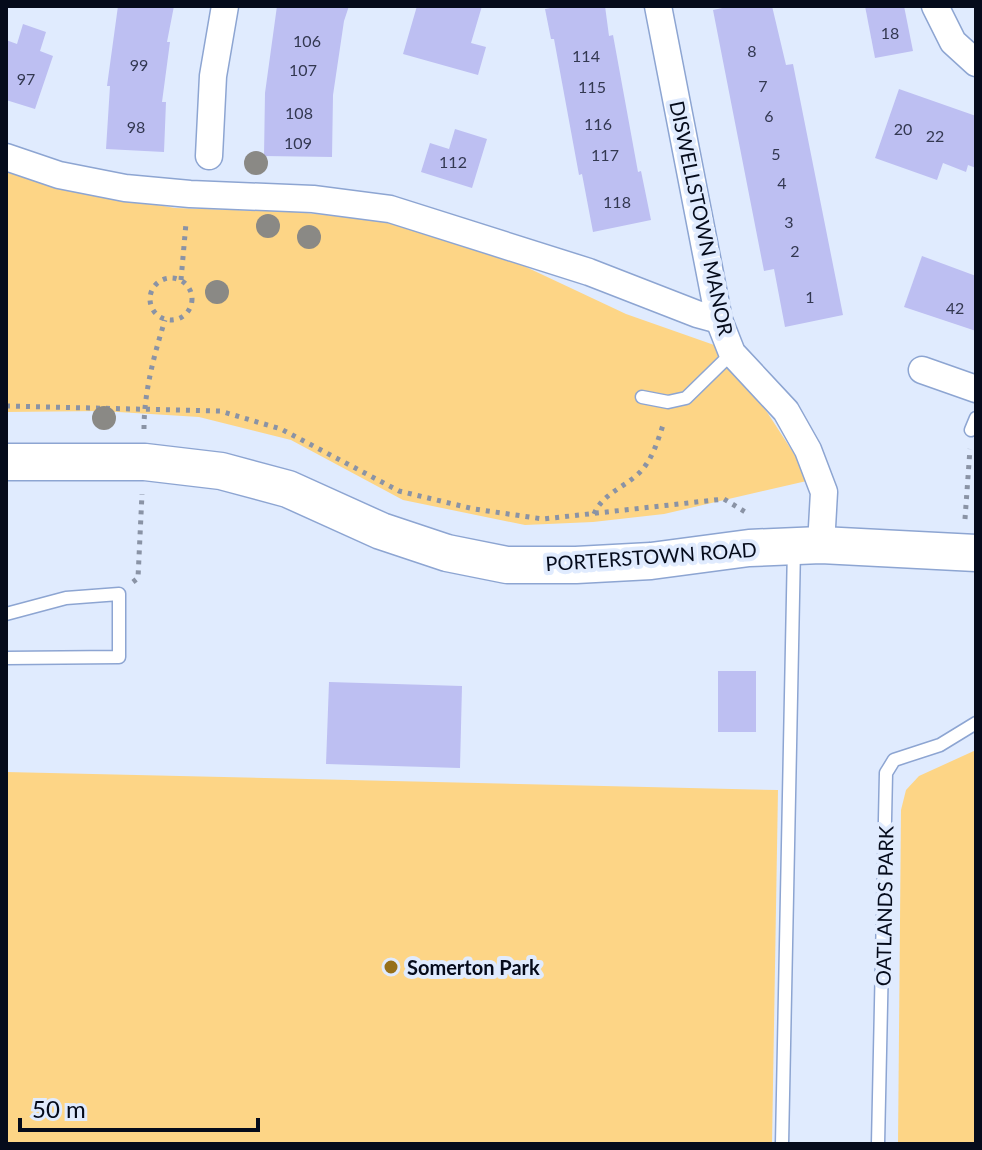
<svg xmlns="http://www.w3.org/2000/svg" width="982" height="1150" font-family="Lato,sans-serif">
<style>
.green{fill:#fdd586}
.building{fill:#bdbff2}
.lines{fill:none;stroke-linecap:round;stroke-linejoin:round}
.lane-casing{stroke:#8da5d2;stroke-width:15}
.street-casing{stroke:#8da5d2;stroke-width:29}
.secondary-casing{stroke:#8da5d2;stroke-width:39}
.path{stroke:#8a93a5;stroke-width:5;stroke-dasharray:4 6;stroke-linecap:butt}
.lane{stroke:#fff;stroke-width:12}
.street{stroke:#fff;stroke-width:26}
.secondary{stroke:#fff;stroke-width:36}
.tree{fill:#8a8985}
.poi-dot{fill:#96701a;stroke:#e0ebfe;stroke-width:3}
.labels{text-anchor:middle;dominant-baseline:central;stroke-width:8;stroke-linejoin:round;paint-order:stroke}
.number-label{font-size:16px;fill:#333851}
.street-label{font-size:20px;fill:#050b1b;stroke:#e0ebfe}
.poi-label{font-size:20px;font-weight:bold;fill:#050b1b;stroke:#e0ebfe;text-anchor:start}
</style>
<rect width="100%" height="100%" fill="#e0ebfe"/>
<g class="green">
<path d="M6,168L61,188L175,208L296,212L389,221L509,259L626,314L717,346L767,412L811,480L664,514L593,522L525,525L403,500L291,440L199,417L102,411L6,412Z"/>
<path d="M976,750V1144H898L901,810L906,790L919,776Z"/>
<path d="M6,772L778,790L772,1144H6Z"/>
</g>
<g class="building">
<path d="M118,6H174L167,42H170L162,102H166L164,152L106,149L110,86H107Z"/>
<path d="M277,6H349L344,21L333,95L332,157L264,156L265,93Z"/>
<path d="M417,6H482L471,43L486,47L478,75L403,54Z"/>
<path d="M561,6H605L609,36L613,35L638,172L641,171L651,220L593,232L582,174L579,175L554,39H551L545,9Z"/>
<path d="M732,6H772L786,65L793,64L843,315L785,327L774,269L764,271L713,10Z"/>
<path d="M865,6H904L913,51L875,58Z"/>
<path d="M23,24L46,32L40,51L53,56L35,109L6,100V40L17,44Z"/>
<path d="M899,89L976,116V168L968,165L966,172L943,163L937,180L875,158Z"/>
<path d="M455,129L487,139L472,188L421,172L430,143L449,149Z"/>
<path d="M922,256L976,276V331L904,307Z"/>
<rect x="718" y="671" width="38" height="61"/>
<path d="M329,682L462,686L460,768L326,764Z"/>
</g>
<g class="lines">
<g class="lane-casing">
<g id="lane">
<path d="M642,397L668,402L686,398L732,353"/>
<path d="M971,430L976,418"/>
<path d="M6,614L66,598L119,594V657L6,658"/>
<path d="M782,1144L794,547"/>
<path d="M878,1144L886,773L894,760L940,745L976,723"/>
</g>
</g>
<g class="street-casing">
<g id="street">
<path d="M658,6L719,320L732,353L786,411L808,450L824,492L821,545"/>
<path d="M935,6L953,42L976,63"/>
<path d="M209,156L213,76L225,6"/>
<path d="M6,157L59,175L125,188L190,194L313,199L390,209L589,272L697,314L719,320"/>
<path d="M922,370L976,389"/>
</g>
</g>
<g class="secondary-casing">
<path id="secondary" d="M6,462H145L221,471L288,489L381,531L447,553L507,565H576L651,561L749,548L821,545L976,553"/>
</g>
<g class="path">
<circle cx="171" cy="299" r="21"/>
<path d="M181,280L186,223"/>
<path d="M6,406L220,411L281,429L399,491L474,509L543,519L724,499L747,513"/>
<path d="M144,429C144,392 154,355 165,320"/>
<path d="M594,514C603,494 621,489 637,475C652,462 658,440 664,422"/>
<path d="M965,519L970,449"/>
<path d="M133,582L138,578L142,494"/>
</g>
<use href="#lane" class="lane"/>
<use href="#street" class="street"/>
<use href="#secondary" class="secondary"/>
</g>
<g class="tree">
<circle cx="256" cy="163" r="12"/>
<circle cx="268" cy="226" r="12"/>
<circle cx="309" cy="237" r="12"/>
<circle cx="217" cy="292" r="12"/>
<circle cx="104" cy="418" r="12"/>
</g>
<circle class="poi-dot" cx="391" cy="967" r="8"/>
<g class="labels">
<g class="number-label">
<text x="890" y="32">18</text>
<text x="307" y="40">106</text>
<text x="752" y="50">8</text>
<text x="586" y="55">114</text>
<text x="139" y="64">99</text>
<text x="303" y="69">107</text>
<text x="26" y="78">97</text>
<text x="763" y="85">7</text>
<text x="592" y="86">115</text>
<text x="299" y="112">108</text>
<text x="769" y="115">6</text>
<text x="598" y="123">116</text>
<text x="136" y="126">98</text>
<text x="903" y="128">20</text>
<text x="935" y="135">22</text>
<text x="298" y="142">109</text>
<text x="776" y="153">5</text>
<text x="605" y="154">117</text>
<text x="453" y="161">112</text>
<text x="782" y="182">4</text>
<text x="617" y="201">118</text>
<text x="789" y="221">3</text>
<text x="795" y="250">2</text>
<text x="810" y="296">1</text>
<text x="955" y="307">42</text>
</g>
<g class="street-label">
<text transform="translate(702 218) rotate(78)">DISWELLSTOWN MANOR</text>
<text transform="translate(651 556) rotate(-4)">PORTERSTOWN ROAD</text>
<text transform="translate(884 906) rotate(-89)">OATLANDS PARK</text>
</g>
<g class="poi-label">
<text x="407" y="967">Somerton Park</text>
</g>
</g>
<rect width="982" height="1150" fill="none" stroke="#050b1b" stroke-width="16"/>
<path d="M20 1118v12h238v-12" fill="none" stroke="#050b1b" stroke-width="4"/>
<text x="32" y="1118" font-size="24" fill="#050b1b" stroke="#e0ebfe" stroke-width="6" paint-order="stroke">50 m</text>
</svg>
